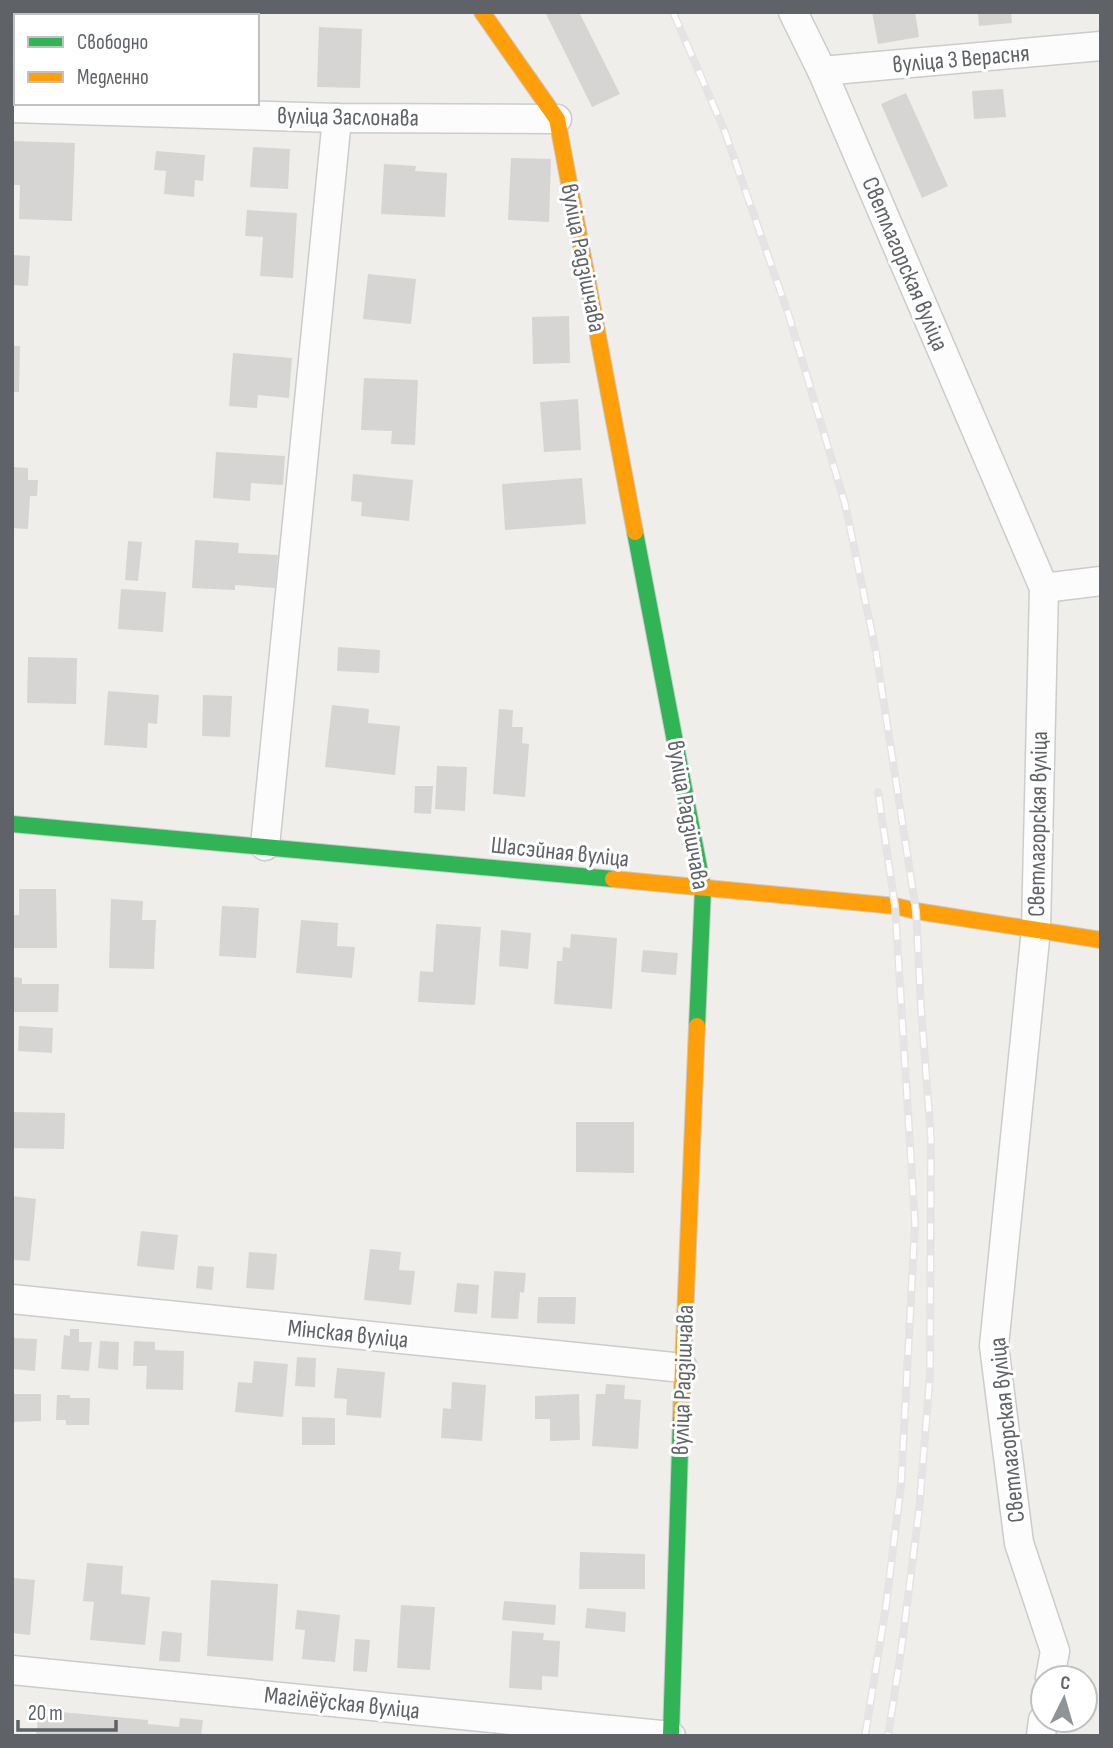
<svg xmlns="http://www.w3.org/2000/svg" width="1113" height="1748" font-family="'Sofia Sans Condensed',sans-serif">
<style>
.building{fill:#d6d5d3}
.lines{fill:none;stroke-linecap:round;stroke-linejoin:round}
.street-casing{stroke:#cbcccc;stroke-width:31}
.fast-casing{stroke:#cacacb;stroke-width:18}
.slow-casing{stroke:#cacacb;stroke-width:18}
.street{stroke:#fdfcfc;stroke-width:28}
.fast{stroke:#30b455;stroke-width:16}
.slow{stroke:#ff9f0a;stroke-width:16}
.rail-casing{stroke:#e4e4e4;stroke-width:8}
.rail{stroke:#fff;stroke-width:5;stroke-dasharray:16;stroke-linecap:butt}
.labels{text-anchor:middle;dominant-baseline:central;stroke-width:6;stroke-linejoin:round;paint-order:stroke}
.street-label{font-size:24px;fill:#5f6368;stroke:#fff}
</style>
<rect width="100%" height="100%" fill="#efeeea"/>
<g class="building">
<rect x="48" y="12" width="49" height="4"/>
<path d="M545,12H579L620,94L592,107Z"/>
<path d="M872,12H915L919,37L878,44Z"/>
<path d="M978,12H1011L1012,23L979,26Z"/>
<path d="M319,27L362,29L360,88L317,87Z"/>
<path d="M12,36L16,37V83H12Z"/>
<path d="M1003,89L1006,117L974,119L972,91Z"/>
<path d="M906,93L948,186L922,198L881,104Z"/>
<path d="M12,141L75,143L72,221L19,219L20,185H12Z"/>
<path d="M253,147L290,149L288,189L250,187Z"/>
<path d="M156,151L205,155L203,181L195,180L194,197L164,194L166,171L154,170Z"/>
<path d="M511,158L551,159L549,222L508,220Z"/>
<path d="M384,164L416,166L415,171L447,173L445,217L381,214Z"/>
<path d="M247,210L297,213L293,278L260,276L263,237L245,236Z"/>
<path d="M12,255L30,256L28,286L12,285Z"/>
<path d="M368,274L416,279L411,324L363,319Z"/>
<path d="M569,316L570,363L533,364L532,317Z"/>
<path d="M12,346H20L19,392H12Z"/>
<path d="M233,353L292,358L289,398L258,395L257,408L229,406Z"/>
<path d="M364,378L418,380L415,445L391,444L392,431L361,430Z"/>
<path d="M578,399L581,450L544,452L540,402Z"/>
<path d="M216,452L285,456L283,485L251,483L250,501L213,498Z"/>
<path d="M12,467L28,468V480H38L37,496H30L28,529L12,528Z"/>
<path d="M353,474L413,480L409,521L361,516L362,502L351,501Z"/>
<path d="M582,478L586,524L505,530L502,484Z"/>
<path d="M195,540L239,543L238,553L278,555L275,588L235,585V590L192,588Z"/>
<path d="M128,541L142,542L138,581L125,580Z"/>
<path d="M121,589L166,592L163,632L118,629Z"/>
<path d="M338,647L380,650L379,673L337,671Z"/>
<path d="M28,657L77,658L76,704L27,703Z"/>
<path d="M108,691L159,695L157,724L148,723L147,748L104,745Z"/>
<path d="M203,695L232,696L230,737L202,736Z"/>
<path d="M332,705L369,709L368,723L400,726L395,775L325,767Z"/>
<path d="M499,709L513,710L512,727H523L522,743L529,744L525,797L493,794Z"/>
<path d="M437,766L467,767L465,811L435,809Z"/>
<path d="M415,786H433L431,814L414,813Z"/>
<path d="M19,889H56L57,948H12V915H19Z"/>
<path d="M111,899L143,901L142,920H156L154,969L109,968Z"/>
<path d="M222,906L259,908L256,958L219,956Z"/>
<path d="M301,920L338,923L337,946L355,947L352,978L296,973Z"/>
<path d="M436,924L481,927L475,1005L418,1002L420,971L433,972Z"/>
<path d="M501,930L531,933L528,969L499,966Z"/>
<path d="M571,934L617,938L612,1009L554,1004L557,961H562L563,947L570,948Z"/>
<path d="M643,950L678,953L676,975L641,972Z"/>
<path d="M12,977L22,978V984H59L58,1012H12Z"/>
<path d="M19,1026L53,1028L52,1053L18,1051Z"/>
<path d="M12,1112L65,1113L64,1149L12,1148Z"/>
<path d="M576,1122H634V1173L576,1172Z"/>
<path d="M12,1196L36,1199L30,1261L12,1260Z"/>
<path d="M141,1231L178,1235L174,1270L137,1266Z"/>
<path d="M370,1249L401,1252L399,1270L415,1271L411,1305L364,1300Z"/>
<path d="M249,1252L277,1254L274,1290L246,1288Z"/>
<path d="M198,1266L214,1267L212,1290L196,1288Z"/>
<path d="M494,1271L526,1273L524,1293L520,1292L518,1319L491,1318Z"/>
<path d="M457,1283L479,1285L477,1314L454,1312Z"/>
<path d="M538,1297H576L575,1324L537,1323Z"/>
<path d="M70,1329H79V1342H92L89,1371L61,1369L64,1335L70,1336Z"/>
<path d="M12,1338L37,1339L35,1371L12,1369Z"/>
<path d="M100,1341L119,1342L118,1370L98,1368Z"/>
<path d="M134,1341L155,1342V1350L184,1351L183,1390L146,1389L147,1366H133Z"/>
<path d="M297,1357L316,1358L315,1387L295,1386Z"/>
<path d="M254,1361L288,1364L283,1417L235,1412L238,1382L252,1383Z"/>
<path d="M337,1368L385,1372L381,1418L346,1415L347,1399L334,1398Z"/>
<path d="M452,1382L486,1385L482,1441L441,1438L443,1408L451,1409Z"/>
<path d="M606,1384L625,1385L624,1399L641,1400L638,1449L592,1446L596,1394H605Z"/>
<path d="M12,1394H41V1421L12,1422Z"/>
<path d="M579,1394L580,1440L550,1441V1419H535V1396Z"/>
<path d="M57,1395H70V1398H90L89,1425H66V1420H56Z"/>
<path d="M302,1417L335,1418V1445H302Z"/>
<path d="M580,1552L645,1554V1589H579Z"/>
<path d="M87,1563L123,1566L121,1594L150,1597L145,1645L90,1640L94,1602L83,1601Z"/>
<path d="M12,1578L35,1580L30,1635L12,1633Z"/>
<path d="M211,1580L278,1584L273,1661L207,1656Z"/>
<path d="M504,1601L556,1605L555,1625L502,1620Z"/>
<path d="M401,1605L435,1607L430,1670L397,1668Z"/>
<path d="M587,1608L626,1612L625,1632L585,1628Z"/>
<path d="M297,1610L340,1615L335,1662L302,1659L305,1630L295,1629Z"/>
<path d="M162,1631L182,1633L180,1662L159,1661Z"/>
<path d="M512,1631L544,1633L543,1640L560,1641L558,1677L542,1676V1690L509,1688Z"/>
<path d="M355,1639L370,1640L367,1672L353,1671Z"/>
<path d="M39,1710L148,1720V1724L179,1727L180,1718L203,1720L201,1736H36Z"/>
</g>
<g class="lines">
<g class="street-casing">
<g id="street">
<path d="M793,12L822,71L1044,588L1036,929L994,1346L1019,1543L1055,1651L1050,1678"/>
<path d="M822,71L1101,46"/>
<path d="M12,108L337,118L557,119"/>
<path d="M1044,588L1101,581"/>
<path d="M265,846L337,118"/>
<path d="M12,1299L683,1368"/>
<path d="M12,1670L671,1736"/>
<path d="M1041,1736L1043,1720"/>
</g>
</g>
<g class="fast-casing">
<g id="fast">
<path d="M635,532L703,888L697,1026"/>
<path d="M12,824L613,879"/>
<path d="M671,1736L681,1416"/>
</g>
</g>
<g class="slow-casing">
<g id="slow">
<path d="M482,12L557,119L635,532"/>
<path d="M613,879L895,906L916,911L1101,940"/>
<path d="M681,1416L697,1026"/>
</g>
</g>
<use href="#street" class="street"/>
<use href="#fast" class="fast"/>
<use href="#slow" class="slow"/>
<g class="rail-casing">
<g id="rail">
<path d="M673,12L725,132L789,316L845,504L876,652L916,911L921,1008L931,1138L930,1375L919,1511L901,1651L888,1736"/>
<path d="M865,1736L886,1606L901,1485L915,1224L895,906L878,792"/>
</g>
</g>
<use href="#rail" class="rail"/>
</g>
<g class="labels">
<g class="street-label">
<text transform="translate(961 59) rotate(-5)">вуліца 3 Верасня</text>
<text transform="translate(348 117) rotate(1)">вуліца Заслонава</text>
<text transform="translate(583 258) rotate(79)">вуліца Радзішчава</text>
<text transform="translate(905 264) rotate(67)">Светлагорская вуліца</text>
<text transform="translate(688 815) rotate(80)">вуліца Радзішчава</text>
<text transform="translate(1038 824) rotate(-89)">Светлагорская вуліца</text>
<text transform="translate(560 852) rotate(6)">Шасэйная вуліца</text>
<text transform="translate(348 1334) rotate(6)">Мінская вуліца</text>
<text transform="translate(683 1380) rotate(-88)">вуліца Радзішчава</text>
<text transform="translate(1007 1430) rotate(-96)">Светлагорская вуліца</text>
<text transform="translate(342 1703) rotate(6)">Магілёўская вуліца</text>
</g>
</g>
<rect width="1113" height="1748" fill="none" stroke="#5f6368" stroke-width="28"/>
<rect x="14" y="14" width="245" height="91" fill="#ffffff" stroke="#bfc1c3" stroke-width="2"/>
<rect x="28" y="37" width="35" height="10" fill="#30b455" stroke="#bfc1c3" stroke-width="2"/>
<text x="77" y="49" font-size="21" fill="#5f6368">Свободно</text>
<rect x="28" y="72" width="35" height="10" fill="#ff9f0a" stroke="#bfc1c3" stroke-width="2"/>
<text x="77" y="84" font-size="21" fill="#5f6368">Медленно</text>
<g transform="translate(1064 1699) rotate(5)"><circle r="33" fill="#ffffff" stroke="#bfc1c3" stroke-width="2"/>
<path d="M0-5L12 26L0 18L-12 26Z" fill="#919496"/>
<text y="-10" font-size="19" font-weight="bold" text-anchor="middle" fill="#5f6368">С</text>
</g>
<path d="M18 1720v10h98v-10" fill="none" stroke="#5f6368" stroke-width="3.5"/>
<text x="28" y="1720" font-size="21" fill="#5f6368" stroke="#ffffff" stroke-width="5" paint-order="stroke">20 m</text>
</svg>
